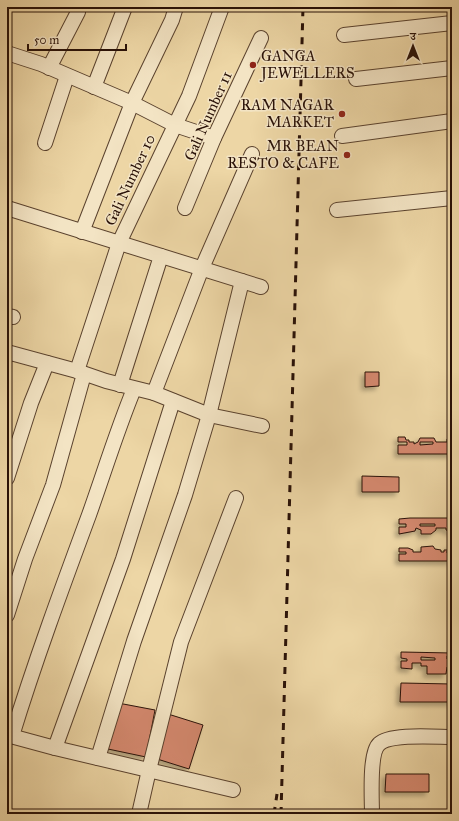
<svg xmlns="http://www.w3.org/2000/svg" width="459" height="821" font-family="'IM FELL Great Primer','Noto Serif Devanagari',serif">
<style>
.building{fill:#d4886e;stroke:#291107;fill-rule:evenodd;filter:url(#shadow)}
.lines{fill:none;stroke-linecap:round;stroke-linejoin:round}
.minor-casing{stroke:#5a422e;stroke-width:16}
.minor{stroke:#f3e4c4;stroke-width:14}
.rail{stroke:#291107;stroke-width:3;stroke-dasharray:7 7;stroke-linecap:butt}
.poi-dot{fill:#8f2418;stroke:#f3e4c4;stroke-width:1.5}
.labels{text-anchor:middle;dominant-baseline:central;stroke-width:3;stroke-linejoin:round;paint-order:stroke}
.poi-label{font-size:15px;fill:#291107;stroke:#f3e4c4;text-anchor:end}
.street-label{font-size:15px;fill:#291107;stroke:#f3e4c4}
</style>
<defs>
<filter id="shadow"><feDropShadow dx="-3.5" dy="3.5" stdDeviation="2" flood-color="#0004"/></filter>
</defs>
<rect width="100%" height="100%" fill="#edd6a5"/>
<filter id="stains"><feTurbulence type="fractalNoise" baseFrequency=".005" numOctaves="4"/><feColorMatrix values="0 0 0 0 .2 0 0 0 0 .09 0 0 0 0 .02 0 0 0 .5 -.17"/></filter>
<radialGradient id="worn" r=".72"><stop offset=".6" stop-color="#630" stop-opacity="0"/><stop offset="1" stop-color="#630" stop-opacity=".3"/></radialGradient>
<g class="building">
<path d="M365,372H379V386L365,387Z"/>
<path d="M398,437H405L406,440H409V442H414V444L418,442L420,438H434L436,442H447V439L452,438V442H449V445H452V454H398V445H407V442H398ZM420,442H433V444L420,445Z"/>
<path d="M362,476L399,477V492H362Z"/>
<path d="M410,518H452V523H448V527H452V532L446,530V528H436V530L431,534H421V530L416,528L415,531L399,534V527H406V524H399V519ZM420,524H435V526H420Z"/>
<path d="M433,546L435,549L441,550V552H444V550H448V546H452V551H447V553H452V561H399V554H406V552H399V548H408L413,550V552H421V547Z"/>
<path d="M401,652L452,653V656H447V659H452V667H447L446,674H427V666H421V663H412V669L401,668V661H407V659L401,658ZM421,657L435,658V660H421Z"/>
<path d="M401,683L452,684V702H400Z"/>
<path d="M118,703L155,710L146,757L108,749Z"/>
<path d="M168,714L203,725L189,769L154,758Z"/>
<path d="M386,774H429V792H385Z"/>
</g>
<g class="lines">
<g class="minor-casing">
<g id="minor">
<path d="M344,35L452,23"/>
<path d="M7,53L41,64L132,103L175,125L214,138"/>
<path d="M49,68L78,12"/>
<path d="M356,79L452,68"/>
<path d="M94,87L125,7"/>
<path d="M342,136L452,121"/>
<path d="M45,143L67,76"/>
<path d="M7,208L261,287"/>
<path d="M185,208L214,138L261,38"/>
<path d="M337,210L452,198"/>
<path d="M82,232L132,103L172,20L176,7"/>
<path d="M7,316L13,317"/>
<path d="M7,352L77,371L106,381L154,393L209,415L262,426"/>
<path d="M77,371L119,243L189,96L222,7"/>
<path d="M120,385L161,256"/>
<path d="M154,393L202,268L252,154"/>
<path d="M7,478L31,403L47,363"/>
<path d="M7,615L25,559L53,485L84,374"/>
<path d="M7,735L55,748L233,790"/>
<path d="M12,736C35,661 62,588 89,515C104,473 117,430 134,389"/>
<path d="M55,748L123,559L173,401"/>
<path d="M98,758L134,641L185,495L209,415L242,281"/>
<path d="M139,814L149,770L181,642L236,498"/>
<path d="M372,814C372,800 369,753 379,744C390,733 436,737 452,737"/>
</g>
</g>
<use href="#minor" class="minor"/>
<g class="rail">
<path d="M274,814L277,794"/>
<path d="M281,814L303,7"/>
</g>
</g>
<g class="poi-dot">
<circle cx="253" cy="65" r="4"/>
<circle cx="342" cy="114" r="4"/>
<circle cx="347" cy="155" r="4"/>
</g>
<g class="labels">
<g class="poi-label">
<text x="261" y="56" text-anchor="start">GANGA<tspan x="261" dy="17">JEWELLERS</tspan></text>
<text x="334" y="105">RAM NAGAR<tspan x="334" dy="17">MARKET</tspan></text>
<text x="339" y="146">MR BEAN<tspan x="339" dy="17">RESTO &amp; CAFE</tspan></text>
</g>
<g class="street-label">
<text transform="translate(208 116) rotate(-66)">Gali Number 11</text>
<text transform="translate(130 180) rotate(-65)">Gali Number 10</text>
</g>
</g>
<rect width="459" height="821" fill="none" stroke="#edd6a5" stroke-width="24"/>
<rect x="8" y="8" width="443" height="805" fill="none" stroke="#291107" stroke-width="2"/>
<rect x="12" y="12" width="435" height="797" fill="none" stroke="#291107"/>
<g transform="translate(413 46)" stroke="#f3e4c4" stroke-width="3" paint-order="stroke">
<path d="M0-3L7 15L0 10L-7 15Z" fill="#291107"/>
<text y="-6" font-size="11" font-weight="bold" text-anchor="middle" fill="#291107">उ</text>
</g>
<path d="M28 44v6h98v-6" fill="none" stroke="#291107" stroke-width="2"/>
<text x="34" y="44" font-size="12" fill="#291107" stroke="#f3e4c4" stroke-width="3" paint-order="stroke">50 m</text>
<rect width="100%" height="100%" filter="url(#stains)"/>
<rect width="100%" height="100%" fill="url(#worn)"/>
</svg>
